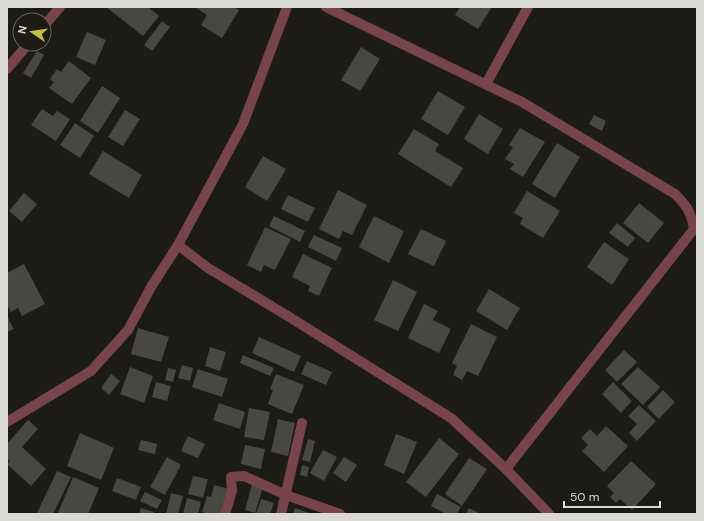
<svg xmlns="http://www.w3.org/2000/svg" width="704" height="521" font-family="'DM Sans',sans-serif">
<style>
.building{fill:#494741}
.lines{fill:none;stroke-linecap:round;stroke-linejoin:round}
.minor{stroke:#77444a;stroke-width:10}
</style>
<rect width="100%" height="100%" fill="#1c1b15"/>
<g class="building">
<path d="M106,7H148L159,16L143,36Z"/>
<path d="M197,7H234L239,10L222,38L201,25L207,15L196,8Z"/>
<path d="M460,7H492L478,29L455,15Z"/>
<path d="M162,21L170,27L152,51L144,45Z"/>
<path d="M87,32L106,40L95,65L76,57Z"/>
<path d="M361,47L380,59L360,91L341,80Z"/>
<path d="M37,51L44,55L31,78L23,73Z"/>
<path d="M69,61L91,78L72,104L49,88L54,82L50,79L57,69L61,72Z"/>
<path d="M102,86L120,98L98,133L80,121Z"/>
<path d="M438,91L465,107L448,135L421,119Z"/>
<path d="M42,109L53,116L57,111L70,119L56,141L31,125Z"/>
<path d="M125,110L140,119L123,146L108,137Z"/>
<path d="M479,114L503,129L488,154L464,139Z"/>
<path d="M594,115L606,121L602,131L589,124Z"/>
<path d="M75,123L94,136L80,158L60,145Z"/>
<path d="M520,128L545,142L523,177L510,169L514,164L505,159L513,147L509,145Z"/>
<path d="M414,129L439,144L435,151L463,168L451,187L398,154Z"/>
<path d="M557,143L580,157L555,198L532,184Z"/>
<path d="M103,151L142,175L129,198L89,174Z"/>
<path d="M263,156L286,169L267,201L245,187Z"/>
<path d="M338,190L367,205L352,235L343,231L339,239L319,229Z"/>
<path d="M527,191L560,211L543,238L520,224L523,218L514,213Z"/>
<path d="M24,193L37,204L22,222L9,211Z"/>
<path d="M288,195L315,208L308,222L281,209Z"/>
<path d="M639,203L664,223L648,243L623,223Z"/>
<path d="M274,216L305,231L300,242L269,226Z"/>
<path d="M374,216L404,231L389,263L359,247Z"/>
<path d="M617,223L635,238L628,247L609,233Z"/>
<path d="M265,227L291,239L275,270L264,265L261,272L247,265Z"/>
<path d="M421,229L446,241L434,266L408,254Z"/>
<path d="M314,235L342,248L336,261L308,247Z"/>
<path d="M604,242L629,259L612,285L587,267Z"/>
<path d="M303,254L332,268L319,296L308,291L310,286L292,277Z"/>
<path d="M24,264L45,304L22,316L18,308L11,312L7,305V273Z"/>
<path d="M393,280L417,292L398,331L374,320Z"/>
<path d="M489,289L520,308L507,330L476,311Z"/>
<path d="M424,304L438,311L433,320L451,329L439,353L408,338Z"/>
<path d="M7,316L14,329L7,332Z"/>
<path d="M471,324L497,337L478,376L467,371L462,380L453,375L457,366L452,363Z"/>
<path d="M138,328L169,337L161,362L131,354Z"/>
<path d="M259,337L301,356L294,372L252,353Z"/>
<path d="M210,347L226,352L220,371L205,366Z"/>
<path d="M624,350L637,362L617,382L605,370Z"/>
<path d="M243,355L274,368L270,376L240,363Z"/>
<path d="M307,361L332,372L326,385L301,374Z"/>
<path d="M182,365L193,368L190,381L178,378Z"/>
<path d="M130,367L153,376L144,403L120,394Z"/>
<path d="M638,367L660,387L643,405L621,384Z"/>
<path d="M168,368L176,370L173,382L165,380Z"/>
<path d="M198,369L228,379L222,397L192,387Z"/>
<path d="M111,374L120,381L109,395L101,388Z"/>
<path d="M276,374L304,385L292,414L268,404L273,390L270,389Z"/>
<path d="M156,382L171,386L167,401L152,397Z"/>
<path d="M613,382L632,401L621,413L602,394Z"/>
<path d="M663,390L675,402L659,419L647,407Z"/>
<path d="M219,403L245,412L240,429L213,420Z"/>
<path d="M639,405L656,421L637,441L629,433L637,424L628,416Z"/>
<path d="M249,408L270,412L264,440L244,437Z"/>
<path d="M278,419L295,423L288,456L271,452Z"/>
<path d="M28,420L38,429L22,447L46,469L31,486L7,464L10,461L7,459V444Z"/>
<path d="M606,426L628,446L604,472L582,451L588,445L581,438L590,429L597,436Z"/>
<path d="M80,433L114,448L101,480L67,466Z"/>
<path d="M396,434L417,442L404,474L384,465Z"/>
<path d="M188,436L205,444L198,458L181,451Z"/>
<path d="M439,438L459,454L426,497L406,482Z"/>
<path d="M308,439L315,441L310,462L302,460Z"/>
<path d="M141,440L157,444L155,454L138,450Z"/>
<path d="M245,445L265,449L261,469L241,464Z"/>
<path d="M323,450L337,457L324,481L310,473Z"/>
<path d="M167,457L181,465L165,495L150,487Z"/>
<path d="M344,457L357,465L346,482L333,473Z"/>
<path d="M469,458L487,469L462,506L445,494Z"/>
<path d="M631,461L656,484L632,510L620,499L616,503L610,497L614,493L607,486Z"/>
<path d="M302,465L309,467L307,477L300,475Z"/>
<path d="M57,471L71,477L53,514H39L37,513Z"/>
<path d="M193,476L208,479L203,498L188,494Z"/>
<path d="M73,477L99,488L88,514L58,513Z"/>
<path d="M117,478L141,487L136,500L112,491Z"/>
<path d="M252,484L263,487L255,513L245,510Z"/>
<path d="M214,485L229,489L222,514H208L202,512L207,496L211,497Z"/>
<path d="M145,492L162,500L157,509L140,501Z"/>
<path d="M171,493L183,496L178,514H166Z"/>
<path d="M437,494L461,507L457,514H446L431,506Z"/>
<path d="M187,498L201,502L198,514H183Z"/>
<path d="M261,499L274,503L270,514H256Z"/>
<path d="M141,508L154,512L153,514H139Z"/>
<path d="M295,508L312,514H293Z"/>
<path d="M469,508L481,514H466Z"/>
</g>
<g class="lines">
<g class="minor">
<path d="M287,7L243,124L178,245L208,268L291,318L451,418L506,469L549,514"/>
<path d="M326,7L522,102L675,194C687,206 691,212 694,229"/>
<path d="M44,26L60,7"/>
<path d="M7,69L28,44"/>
<path d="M486,84L528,7"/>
<path d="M7,422L91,371L128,330L151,287L178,245"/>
<path d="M506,469L697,225"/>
<path d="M225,514L232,491L231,477L244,476L286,495L340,514"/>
<path d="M281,514L302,423"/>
</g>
</g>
<rect width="704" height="521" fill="none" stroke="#dad9d5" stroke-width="16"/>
<g transform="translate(32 32) rotate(283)"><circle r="19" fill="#1c1b15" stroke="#686762"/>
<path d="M0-3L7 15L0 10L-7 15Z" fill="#c3bd3f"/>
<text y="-6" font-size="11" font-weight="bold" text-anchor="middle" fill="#dad9d5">N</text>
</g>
<path d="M564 501v6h96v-6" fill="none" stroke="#dad9d5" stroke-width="2"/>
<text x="570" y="501" font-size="12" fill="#dad9d5" stroke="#1c1b15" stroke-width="3" paint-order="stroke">50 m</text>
</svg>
